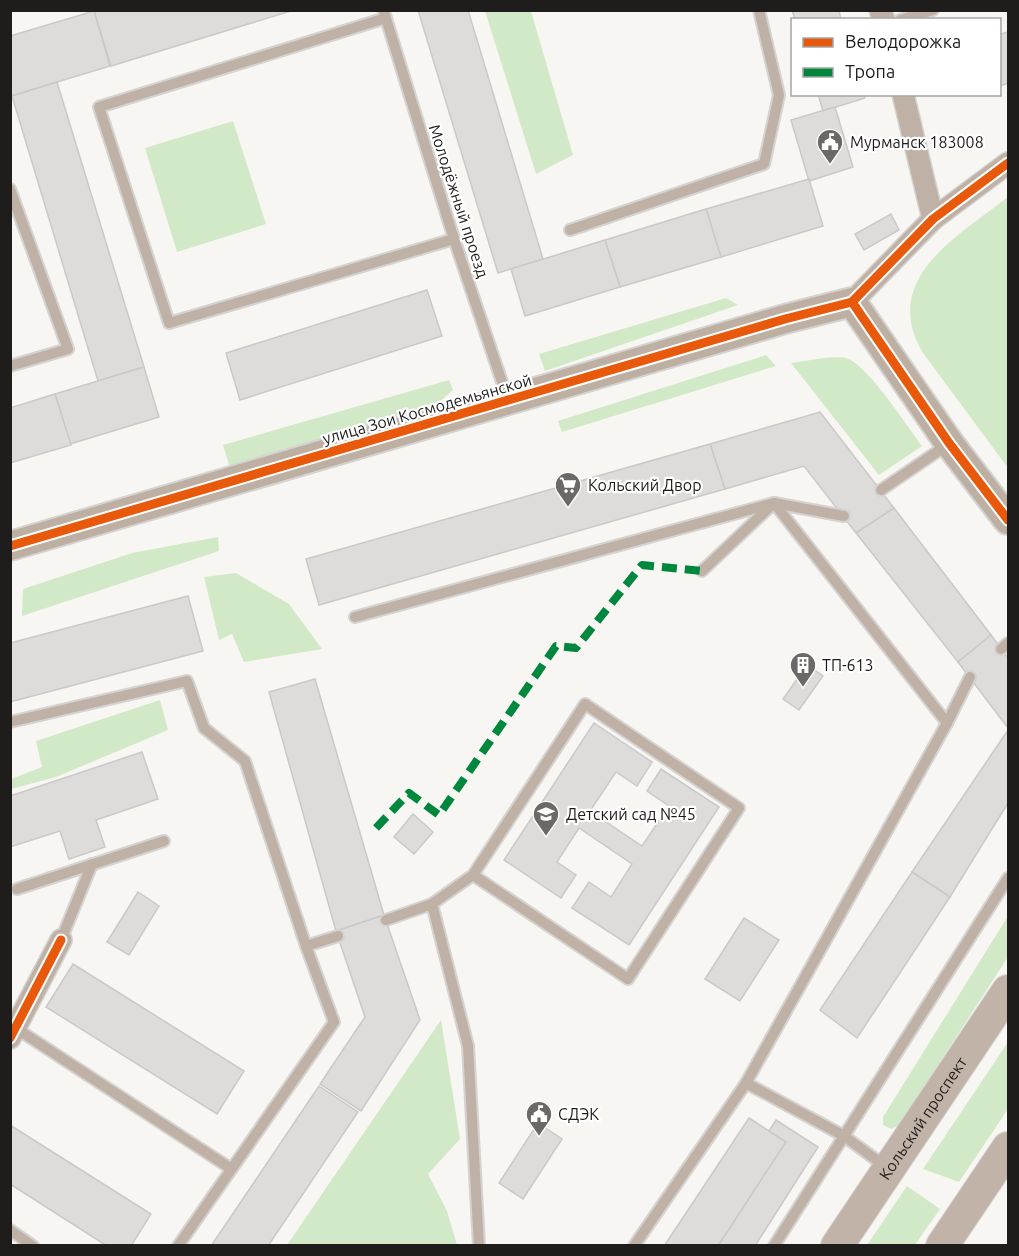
<svg xmlns="http://www.w3.org/2000/svg" width="1019" height="1256" font-family="Ubuntu,sans-serif">
<style>
.green{fill:#d2e9c8}
.building{fill:#dddcdb;stroke:#cac9c8;stroke-width:1.5}
.lines{fill:none;stroke-linecap:round;stroke-linejoin:round}
.lane-casing{stroke:#d4d3d1;stroke-width:14}
.street-casing{stroke:#d4d3d1;stroke-width:24}
.secondary-casing{stroke:#d4d3d1;stroke-width:32}
.primary-casing{stroke:#d4d3d1;stroke-width:34}
.lane{stroke:#c0b1a6;stroke-width:10}
.street{stroke:#c0b1a6;stroke-width:21}
.secondary{stroke:#beafa3;stroke-width:28}
.primary{stroke:#c1b3a8;stroke-width:32}
.quiet{stroke:#00873e;stroke-width:8;stroke-dasharray:15 8;stroke-linecap:butt}
.cycleway-casing{stroke:#fff;stroke-width:13}
.cycleway{stroke:#e8590c;stroke-width:9}
.labels{text-anchor:middle;dominant-baseline:central;stroke-width:4.5;stroke-linejoin:round;paint-order:stroke}
.poi-label{font-size:16px;fill:#1e1d1b;stroke:#fff;text-anchor:start}
.street-label{font-size:16px;fill:#1e1d1b;stroke:#fff}
</style>
<rect width="100%" height="100%" fill="#f8f6f3"/>
<g class="green">
<path d="M485,11H531L573,155L536,174Z"/>
<path d="M233,121L266,224L177,252L145,148Z"/>
<path d="M1008,197V468L923,353C879,279 958,236 1008,197Z"/>
<path d="M726,298L738,305L545,371L539,354Z"/>
<path d="M766,355L776,366L562,432L558,421Z"/>
<path d="M824,358C830,358 841,356 848,359C868,366 908,427 922,446L879,475L791,363Z"/>
<path d="M449,380L453,390L436,405L230,468L223,445Z"/>
<path d="M218,537L219,551L22,616L23,589L132,553Z"/>
<path d="M236,573L289,604L322,649L244,662L232,634L219,640L204,577Z"/>
<path d="M160,700L168,730L56,777L11,789V779L42,767L36,741Z"/>
<path d="M1008,916V957L899,1125L891,1129L883,1125V1117Z"/>
<path d="M441,1020L460,1139L428,1174L447,1211L457,1245H287Z"/>
<path d="M1008,1042V1109L959,1182L923,1169Z"/>
<path d="M907,1186L940,1209L915,1245H867Z"/>
</g>
<g class="building">
<path d="M97,10H294L111,66L94,11Z"/>
<path d="M418,10H468L543,259L498,273Z"/>
<path d="M792,10H839L841,20H795Z"/>
<path d="M94,11L110,66L11,96L10,36Z"/>
<path d="M1008,32V83L1000,86V34Z"/>
<path d="M57,82L144,367L98,381L12,96Z"/>
<path d="M818,94H864L865,98L823,111Z"/>
<path d="M835,107L853,167L809,181L791,120Z"/>
<path d="M809,179L823,226L721,257L706,209Z"/>
<path d="M706,209L721,257L620,287L605,240Z"/>
<path d="M891,214L899,230L864,250L855,234Z"/>
<path d="M605,240L620,287L525,316L511,269Z"/>
<path d="M427,290L442,336L240,400L226,353Z"/>
<path d="M144,367L159,417L70,444L55,394Z"/>
<path d="M55,394L71,445L10,463V408Z"/>
<path d="M820,412L894,508L856,533L804,466L725,489L710,444Z"/>
<path d="M710,444L725,489L319,605L306,559Z"/>
<path d="M894,508L991,635L958,662L856,533Z"/>
<path d="M188,596L203,651L10,702V643Z"/>
<path d="M991,635L1008,658V728L958,662Z"/>
<path d="M807,665L823,676L799,710L783,699Z"/>
<path d="M315,679L384,915L336,931L269,692Z"/>
<path d="M594,723L652,762L637,786L616,772L590,811L642,846L669,806L647,791L661,769L719,807L629,945L572,908L589,882L611,897L632,864L579,828L557,862L576,875L561,898L504,860Z"/>
<path d="M1008,730V803L950,897L912,872Z"/>
<path d="M142,752L158,799L96,820L105,847L69,859L60,831L10,847V796Z"/>
<path d="M413,814L433,832L414,854L394,837Z"/>
<path d="M912,872L950,897L857,1038L820,1010Z"/>
<path d="M138,892L159,906L129,955L107,942Z"/>
<path d="M384,915L420,1020L361,1111L320,1084L365,1017L336,931Z"/>
<path d="M744,918L779,940L740,1001L705,979Z"/>
<path d="M73,964L244,1071L217,1114L46,1007Z"/>
<path d="M319,1086L358,1112L268,1246H211Z"/>
<path d="M749,1118L786,1142L718,1246H664Z"/>
<path d="M776,1120L818,1147L755,1246H718L786,1142L769,1131Z"/>
<path d="M538,1123L562,1139L523,1199L499,1183Z"/>
<path d="M10,1125L151,1214L131,1246H107L10,1184Z"/>
</g>
<g class="lines">
<g class="lane-casing">
<g id="lane">
<path d="M384,12L454,239L508,400"/>
<path d="M386,18L99,107L169,323L454,239"/>
<path d="M900,20L933,10"/>
<path d="M10,189L68,349L10,366"/>
<path d="M570,230L764,164L779,95L759,10"/>
<path d="M881,490L947,445"/>
<path d="M702,571L774,503L844,516"/>
<path d="M355,617L774,503L947,723L970,677"/>
<path d="M1001,649L1008,643"/>
<path d="M10,722L187,681L204,728L245,761L306,946L338,936"/>
<path d="M17,889L164,841"/>
<path d="M432,904L473,875L628,979L739,808L585,704L473,875"/>
<path d="M386,920L432,904L468,1046L479,1246"/>
<path d="M61,940L92,864"/>
<path d="M17,1029L230,1168"/>
<path d="M886,1167L844,1136L746,1083L947,723"/>
<path d="M10,1230L33,1246"/>
<path d="M178,1246L334,1022L306,946"/>
<path d="M634,1246L746,1083"/>
<path d="M774,1246L1008,878"/>
</g>
</g>
<g class="street-casing">
<g id="street">
<path d="M880,10L884,20"/>
<path d="M903,94L933,219"/>
<path d="M852,302L933,219L1008,163"/>
<path d="M10,1038L61,940"/>
</g>
</g>
<g class="secondary-casing">
<path id="secondary" d="M10,546L785,319L852,302L949,443L1008,520"/>
</g>
<g class="primary-casing">
<g id="primary">
<path id="s1" d="M837,1246L1008,991"/>
<path d="M942,1246L1008,1148"/>
</g>
</g>
<use href="#lane" class="lane"/>
<use href="#street" class="street"/>
<use href="#secondary" class="secondary"/>
<use href="#primary" class="primary"/>
<path class="quiet" d="M376,828L409,793L439,815L556,646L576,648L642,565L702,571"/>
<g class="cycleway-casing">
<g id="cycleway">
<path d="M852,302L949,443L1008,520"/>
<path d="M10,546L785,319L852,302L933,219L1008,163"/>
<path d="M10,1038L61,940"/>
</g>
</g>
<use href="#cycleway" class="cycleway"/>
</g>
<defs>
<g id="civic-pin" transform="scale(1.35)"><path d="M0 17L-7.5 6A9.5 9.5 0 1 1 7.5 6Z" fill="#6a6967" stroke="#fff"/><path d="M-.6-6.5H3V-4.5H.6V-3L4-1V1h2V6H-6V1h2V-1L-.6-3ZM-1.2 2.5V6h2.4V2.5Z" fill="#fff"/></g>
<g id="supermarket-pin" transform="scale(1.35)"><path d="M0 17L-7.5 6A9.5 9.5 0 1 1 7.5 6Z" fill="#6a6967" stroke="#fff"/><path d="M-6-5.5h2.5l.6 2H6L4.5 2H-2.5L-4.4-4H-6ZM-1.5 3.2a1.3 1.3 0 1 0 .1 0ZM3 3.2a1.3 1.3 0 1 0 .1 0Z" fill="#fff"/></g>
<g id="building-pin" transform="scale(1.35)"><path d="M0 17L-7.5 6A9.5 9.5 0 1 1 7.5 6Z" fill="#6a6967" stroke="#fff"/><path d="M-4-6H4V6H1V3H-1V6H-4ZM-2.5-4.3h1.7v1.8h-1.7ZM.8-4.3h1.7v1.8H.8ZM-2.5-1h1.7V.8h-1.7ZM.8-1h1.7V.8H.8Z" fill="#fff"/></g>
<g id="school-pin" transform="scale(1.35)"><path d="M0 17L-7.5 6A9.5 9.5 0 1 1 7.5 6Z" fill="#6a6967" stroke="#fff"/><path d="M0-5L7-2L0 1L-7-2ZM-4 1L0 2.5L4 1V4Q0 6-4 4Z" fill="#fff"/></g>
</defs>
<g fill-rule="evenodd">
<use href="#civic-pin" x="830" y="142"/>
<use href="#supermarket-pin" x="568" y="485"/>
<use href="#building-pin" x="803" y="665"/>
<use href="#school-pin" x="546" y="814"/>
<use href="#civic-pin" x="539" y="1114"/>
</g>
<g class="labels">
<g class="poi-label">
<text x="850" y="142">Мурманск 183008</text>
<text x="588" y="485">Кольский Двор</text>
<text x="822" y="665">ТП-613</text>
<text x="566" y="814">Детский сад №45</text>
<text x="558" y="1114">СДЭК</text>
</g>
<g class="street-label">
<text transform="translate(459 201) rotate(72)">Молодёжный проезд</text>
<text transform="translate(427 409) rotate(-16)">улица Зои Космодемьянской</text>
<text stroke="none"><textPath href="#s1" startOffset="154">Кольский проспект</textPath></text>
</g>
</g>
<rect width="1019" height="1256" fill="none" stroke="#1e1d1b" stroke-width="24"/>
<rect x="791" y="18" width="210" height="78" fill="#ffffff" stroke="#a5a5a4" stroke-width="1.5"/>
<rect x="803" y="38" width="30" height="9" fill="#e8590c" stroke="#a5a5a4" stroke-width="1.5"/>
<text x="845" y="48" font-size="18" fill="#1e1d1b">Велодорожка</text>
<rect x="803" y="68" width="30" height="9" fill="#00873e" stroke="#a5a5a4" stroke-width="1.5"/>
<text x="845" y="78" font-size="18" fill="#1e1d1b">Тропа</text>
</svg>
